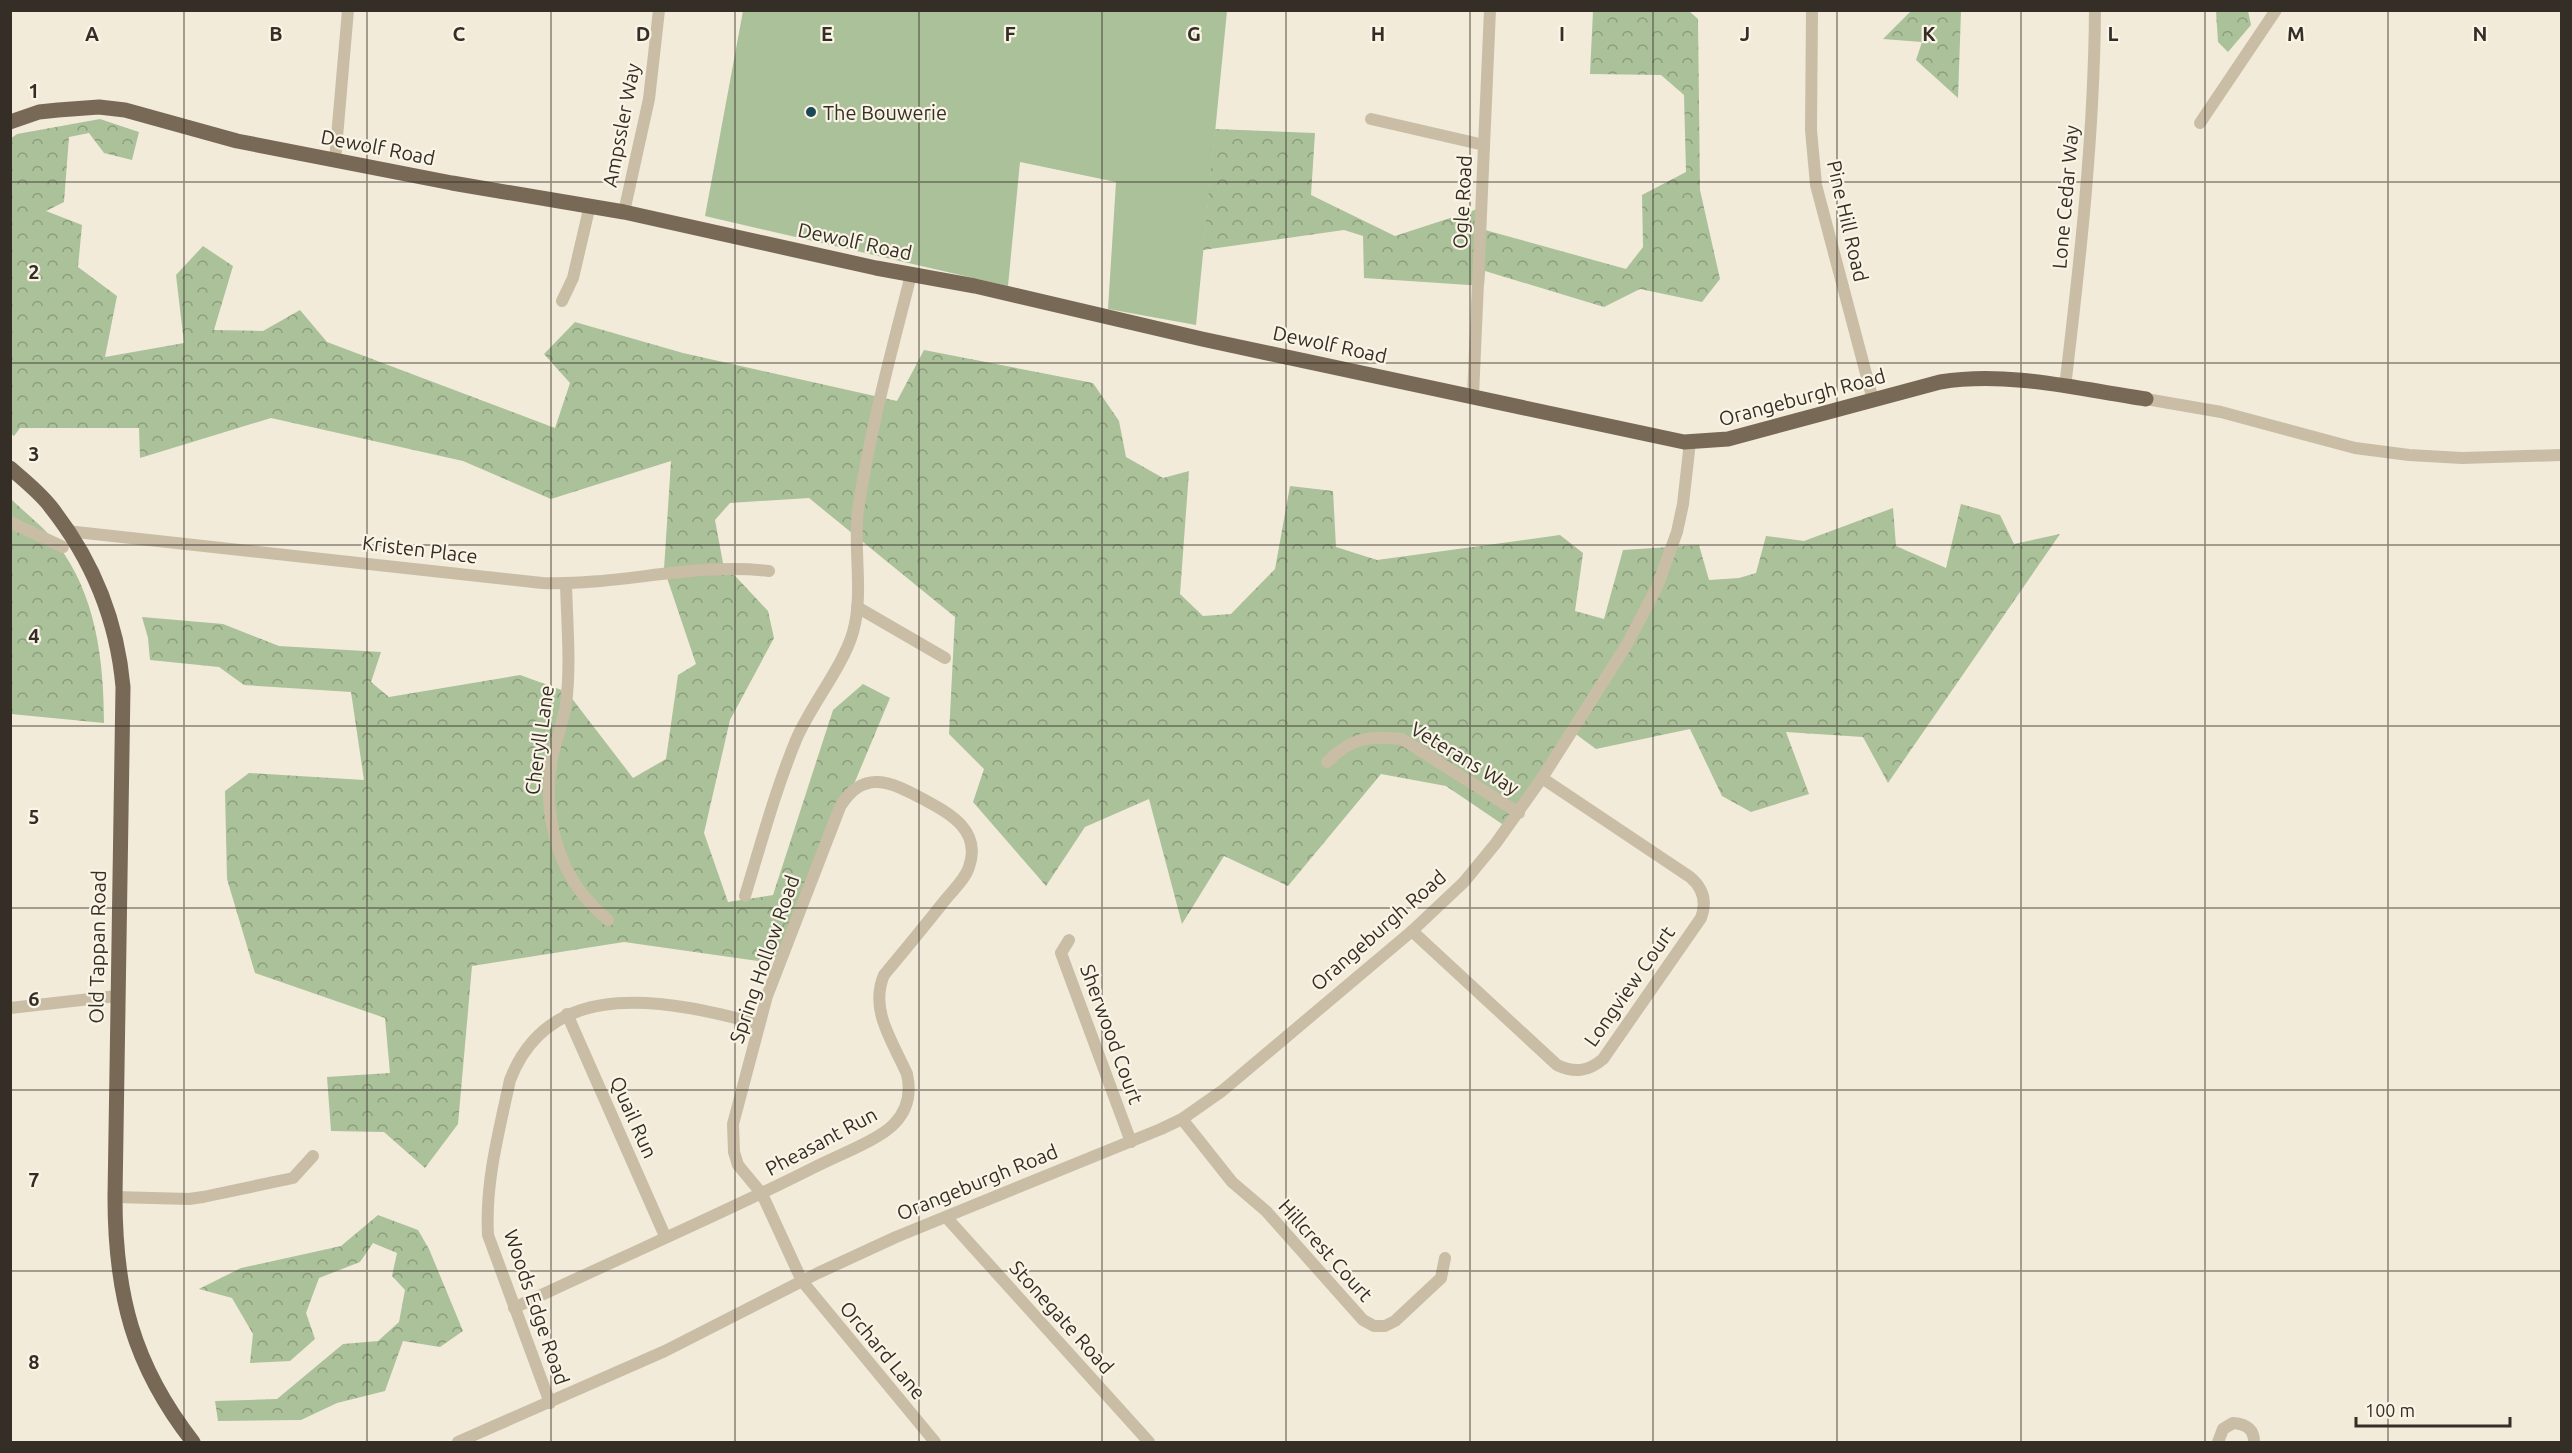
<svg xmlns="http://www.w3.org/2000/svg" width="2572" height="1453" font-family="Ubuntu,sans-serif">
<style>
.grass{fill:#abc199}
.forest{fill:url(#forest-crowns)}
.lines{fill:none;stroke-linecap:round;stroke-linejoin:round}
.minor{stroke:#cabda5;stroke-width:12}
.major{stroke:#786957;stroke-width:15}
.grid{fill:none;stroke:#352e26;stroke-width:1.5;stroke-opacity:0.55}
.poi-dot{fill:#1b4757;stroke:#f9f4e5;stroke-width:2}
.labels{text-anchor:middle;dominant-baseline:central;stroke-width:4.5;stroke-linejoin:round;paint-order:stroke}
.poi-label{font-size:20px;fill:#352e26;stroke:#f9f4e5;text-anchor:start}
.street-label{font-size:20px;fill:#352e26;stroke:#f9f4e5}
.grid-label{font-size:20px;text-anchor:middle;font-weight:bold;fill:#352e26;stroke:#f9f4e5;stroke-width:4.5;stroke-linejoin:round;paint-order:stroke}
</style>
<defs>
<pattern id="forest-crowns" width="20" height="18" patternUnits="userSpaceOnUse" patternTransform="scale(1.5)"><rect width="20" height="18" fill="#abc199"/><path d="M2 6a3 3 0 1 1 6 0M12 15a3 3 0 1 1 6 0" fill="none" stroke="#8c9d7d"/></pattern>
</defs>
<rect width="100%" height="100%" fill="#f2ebd9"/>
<path class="grass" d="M743,11H1227L1196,325L1108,309L1116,182L1020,162L1008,286L705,216Z"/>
<g class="forest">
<path d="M1593,11H1689L1698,19L1700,190L1720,279L1702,302L1640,289L1604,307L1485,271L1484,286L1364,278L1363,236L1344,230L1203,250L1215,129L1315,133L1311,195L1395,236L1487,206L1485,230L1626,269L1643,247L1642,195L1686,172L1684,95L1661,75L1590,74Z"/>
<path d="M1911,11H1961L1958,98L1916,60L1922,42L1883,39Z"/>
<path d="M2216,11H2248L2251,25L2228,52L2218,42Z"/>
<path d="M100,119L139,132L132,160L104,153L89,133L69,137L64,202L46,211L82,225L78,267L117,296L105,357L184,343L176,275L203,246L233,266L214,330L263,331L300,310L327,342L555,428L570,383L544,354L575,322L683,353L897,401L924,350L1093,383L1119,421L1126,457L1163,478L1189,471L1180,594L1203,616L1231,614L1275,569L1290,486L1333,491L1336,547L1377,560L1560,535L1583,553L1575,611L1604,619L1623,550L1699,545L1709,580L1739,578L1756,573L1766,536L1804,541L1893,508L1896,546L1946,568L1961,504L2000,515L2014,544L2060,534L1888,783L1863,737L1786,732L1809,794L1751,812L1722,796L1690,729L1596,749L1573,732L1505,826L1446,786L1381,774L1288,886L1224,856L1182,924L1149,799L1085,827L1046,886L973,802L984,769L949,734L955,617L809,498L730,503L715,520L723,563L768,611L774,638L730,720L704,833L728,902L773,895L833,710L863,684L890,698L782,956L758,961L624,942L472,966L458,1124L425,1168L384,1132L331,1131L327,1077L390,1073L385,1018L255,973L227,879L225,791L249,773L364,780L351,692L244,685L219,667L150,660L148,638L142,617L223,624L279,646L381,652L371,682L389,697L520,675L567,692L633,778L666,759L678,675L696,664L664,569L671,461L551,499L463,461L271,418L140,458L139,428H20L14,436L10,433V139L17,134Z"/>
<path d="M10,498C25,513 44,527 57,544C96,594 104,661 104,723L11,714Z"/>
<path d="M378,1215L418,1230L429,1249L463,1331L440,1347L403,1341L385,1391L337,1403L301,1420L218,1421L215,1401L277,1399L343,1344L378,1341L399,1322L405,1290L392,1276L397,1253L373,1243L360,1262L319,1278L306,1313L315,1339L290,1361L250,1363L253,1334L232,1298L199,1289L241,1268L341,1246Z"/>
</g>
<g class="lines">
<g class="minor">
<path d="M1812,10L1811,130L1816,185L1873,400"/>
<path d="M1371,119L1484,145"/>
<path d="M2200,123L2276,10"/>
<path d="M335,160L348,10"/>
<path d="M624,212L649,99L659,10"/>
<path d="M562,301L573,278L590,205"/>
<path d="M2065,387C2080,261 2094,137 2095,10"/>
<path d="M1473,396L1490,10"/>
<path d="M2146,399L2221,412L2355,448L2409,455L2462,458L2562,455"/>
<path d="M10,522L63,547"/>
<path d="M67,531L542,583C618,586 694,562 769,571"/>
<path d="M566,584C567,624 571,665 566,704C563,723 556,740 552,758C543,805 554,860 585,897C592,906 600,913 608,920"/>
<path d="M857,607L945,658"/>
<path d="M1327,762C1351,738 1369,735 1402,739L1519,813"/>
<path d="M745,896C761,844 775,791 796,740C810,706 843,667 853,632C864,593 853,550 858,510C870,430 891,353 911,275"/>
<path d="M1412,931L1557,1065C1574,1073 1588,1072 1603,1059L1701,918C1707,902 1703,888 1690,877L1542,778"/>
<path d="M1069,940L1061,953L1131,1142"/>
<path d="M10,1008L117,996"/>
<path d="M567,1014L665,1236"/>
<path d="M1182,1119L1232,1182L1266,1211L1363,1320L1374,1326H1385L1395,1321L1441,1278L1445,1258"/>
<path d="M115,1197L189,1199L203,1197L293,1178L313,1156"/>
<path d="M946,1217L1149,1442"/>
<path d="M514,1308C614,1260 716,1217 815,1167C836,1156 879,1140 894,1124C908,1110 911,1092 907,1074C893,1042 869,1010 884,975C904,951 923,928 942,904C951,892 965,880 969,867C982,830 949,813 923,799C891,782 863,768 840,807L767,996L733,1124L734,1152L738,1165L762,1194L802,1281L935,1442"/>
<path d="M550,1403L488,1235C485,1183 499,1131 510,1080C551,973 672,1001 759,1024"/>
<path d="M458,1442L665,1351L818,1273L896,1237L1161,1129L1182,1119L1222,1091L1412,931L1464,882L1496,843L1542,778L1626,646L1657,587L1677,532L1683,504L1690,442"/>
<path d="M2218,1442L2223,1429L2233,1423C2246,1424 2254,1429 2254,1442"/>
</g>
<g class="major">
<path d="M10,122L39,112L58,110L99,107L125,110L237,141L452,183L624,212L876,268L975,286L1202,339L1684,442L1728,439L1940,382C2009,371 2078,389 2146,399"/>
<path d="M10,468C24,480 39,492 50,506C93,560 117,619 123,687L115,1197C115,1294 133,1365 193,1442"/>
</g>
</g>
<path class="grid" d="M184,10V1442M367,10V1442M551,10V1442M735,10V1442M919,10V1442M1102,10V1442M1286,10V1442M1470,10V1442M1653,10V1442M1837,10V1442M2021,10V1442M2205,10V1442M2388,10V1442M10,182H2562M10,363H2562M10,545H2562M10,726H2562M10,908H2562M10,1090H2562M10,1271H2562"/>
<circle class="poi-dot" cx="811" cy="112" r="6"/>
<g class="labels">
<g class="poi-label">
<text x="823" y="112">The Bouwerie</text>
</g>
<g class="street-label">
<text transform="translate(621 125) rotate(-79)">Ampssler Way</text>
<text transform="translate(378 147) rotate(11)">Dewolf Road</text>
<text transform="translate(2065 197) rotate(-85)">Lone Cedar Way</text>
<text transform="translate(1462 202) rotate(-87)">Ogle Road</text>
<text transform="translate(1848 221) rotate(77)">Pine Hill Road</text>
<text transform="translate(855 241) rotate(12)">Dewolf Road</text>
<text transform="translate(1330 344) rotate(12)">Dewolf Road</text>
<text transform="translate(1802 397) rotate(-15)">Orangeburgh Road</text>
<text transform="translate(420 549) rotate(7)">Kristen Place</text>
<text transform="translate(539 740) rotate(-82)">Cheryll Lane</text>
<text transform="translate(1465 758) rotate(31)">Veterans Way</text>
<text transform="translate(1378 930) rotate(-41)">Orangeburgh Road</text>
<text transform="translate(97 947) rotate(-89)">Old Tappan Road</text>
<text transform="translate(764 959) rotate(-71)">Spring Hollow Road</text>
<text transform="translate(1629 986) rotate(-55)">Longview Court</text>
<text transform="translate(1112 1034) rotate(70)">Sherwood Court</text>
<text transform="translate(634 1117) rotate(66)">Quail Run</text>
<text transform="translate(821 1141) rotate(-28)">Pheasant Run</text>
<text transform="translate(977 1182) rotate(-22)">Orangeburgh Road</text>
<text transform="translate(1326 1250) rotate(48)">Hillcrest Court</text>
<text transform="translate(537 1307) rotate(71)">Woods Edge Road</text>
<text transform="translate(1062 1317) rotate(48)">Stonegate Road</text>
<text transform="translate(883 1350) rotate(50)">Orchard Lane</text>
</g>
</g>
<g class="grid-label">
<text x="92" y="41">A</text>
<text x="276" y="41">B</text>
<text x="459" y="41">C</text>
<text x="643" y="41">D</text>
<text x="827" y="41">E</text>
<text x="1010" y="41">F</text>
<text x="1194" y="41">G</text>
<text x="1378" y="41">H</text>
<text x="1562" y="41">I</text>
<text x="1745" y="41">J</text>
<text x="1929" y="41">K</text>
<text x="2113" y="41">L</text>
<text x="2296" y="41">M</text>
<text x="2480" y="41">N</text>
<text x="34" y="98">1</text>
<text x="34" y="279">2</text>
<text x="34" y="461">3</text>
<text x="34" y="643">4</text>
<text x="34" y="824">5</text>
<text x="34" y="1006">6</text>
<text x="34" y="1187">7</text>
<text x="34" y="1369">8</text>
</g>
<rect width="2572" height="1453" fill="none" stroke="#352e26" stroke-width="24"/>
<path d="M2356 1417v9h154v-9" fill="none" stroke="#352e26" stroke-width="3"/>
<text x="2365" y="1417" font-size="18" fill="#352e26" stroke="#f9f4e5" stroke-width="4.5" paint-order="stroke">100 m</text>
</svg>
